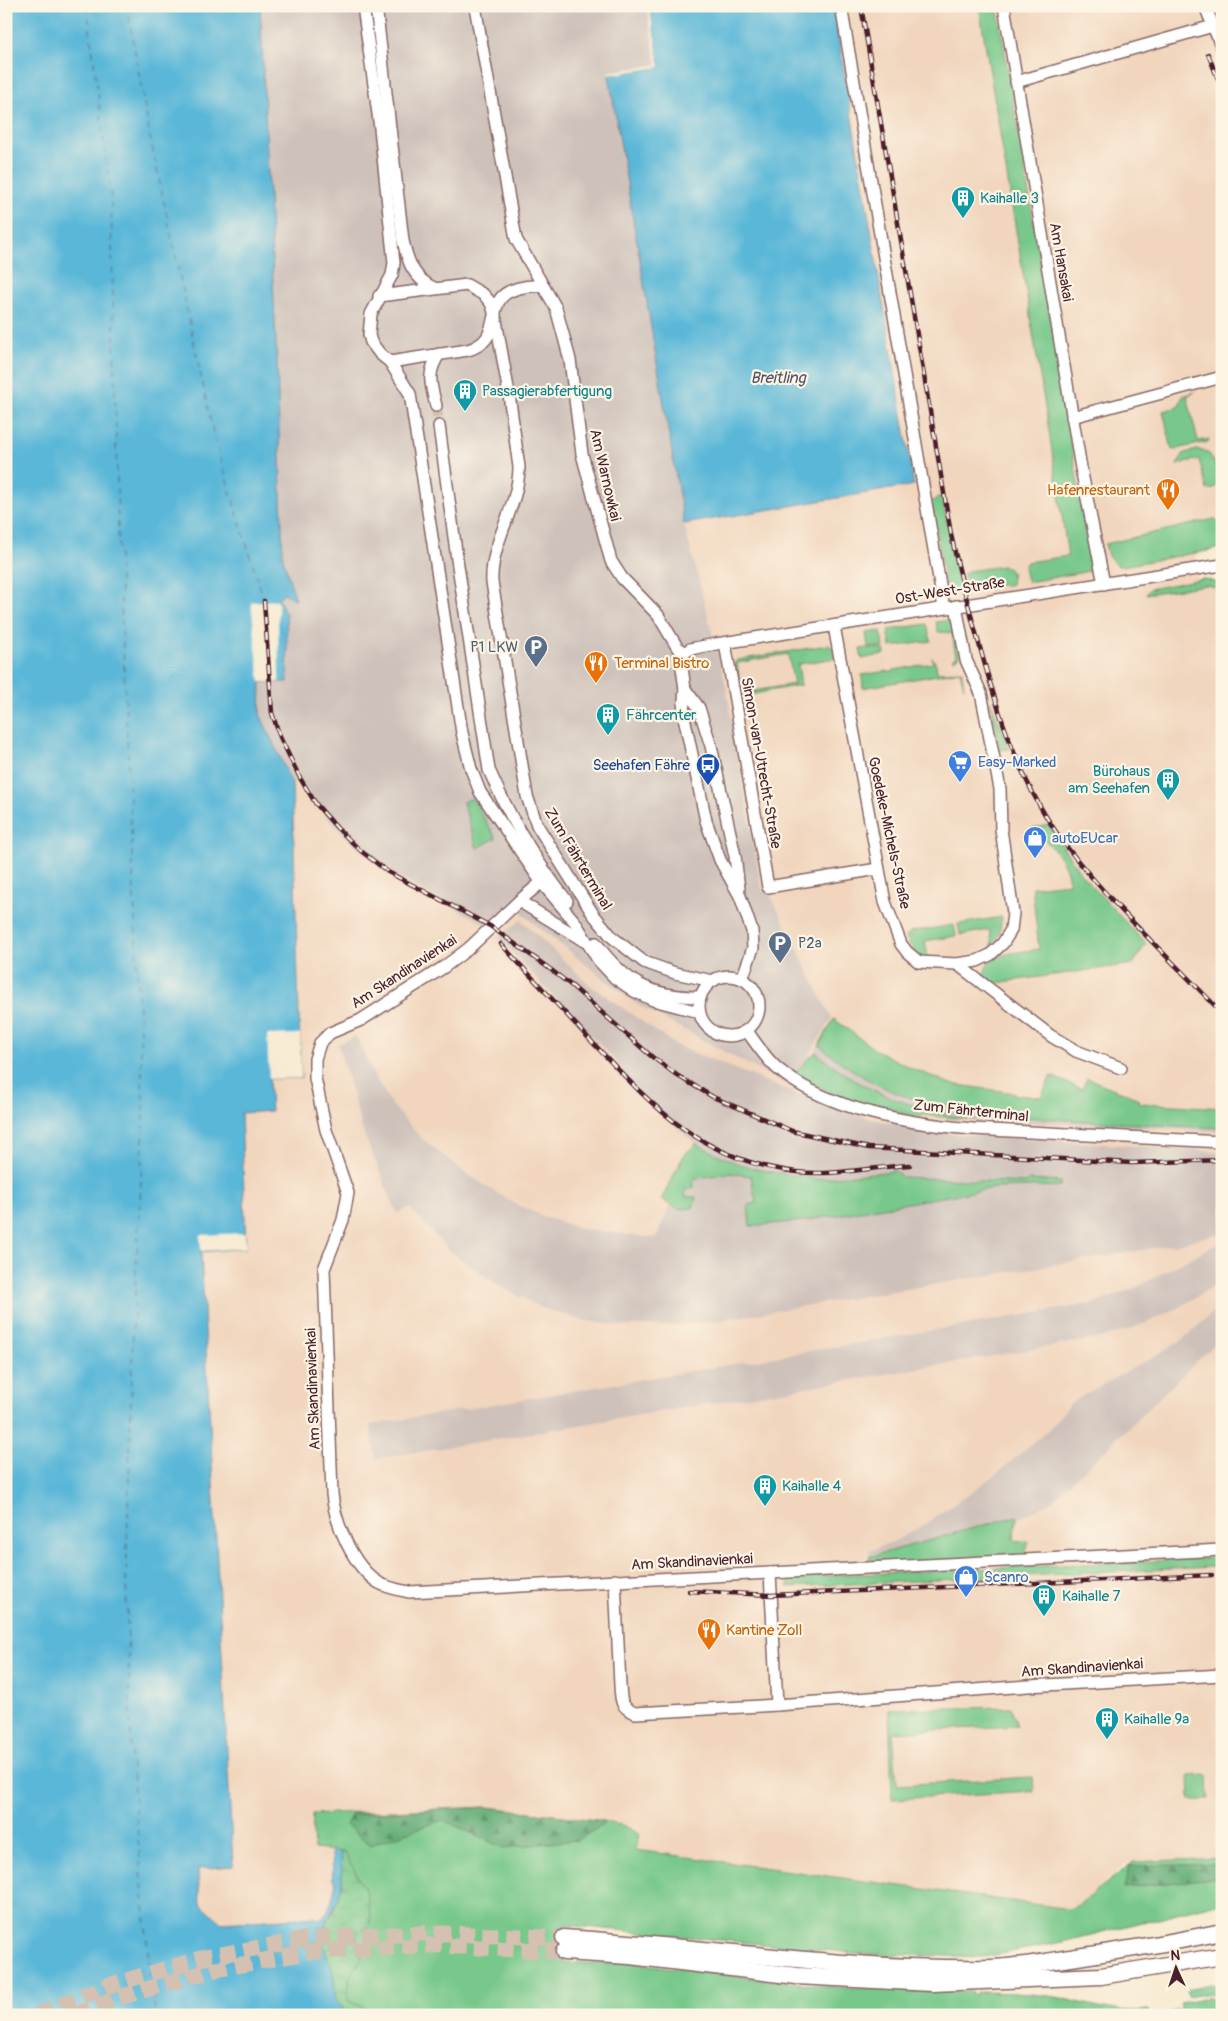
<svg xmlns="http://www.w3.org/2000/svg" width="1228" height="2021" font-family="Pangolin,sans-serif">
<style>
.built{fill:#f1d5bd}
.industrial{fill:#cec1ba}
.green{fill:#77c88a;stroke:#60745a}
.forest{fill:url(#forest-firs);stroke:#566650}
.wetland{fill:url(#wetland-marsh);stroke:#60745a}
.water{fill:#5ab7d8;stroke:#526b82}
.pier{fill:#f7ead2}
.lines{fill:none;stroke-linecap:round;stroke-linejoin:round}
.ferry{stroke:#505468;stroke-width:1;stroke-dasharray:6 5;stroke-linecap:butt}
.minor-tunnel{stroke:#d4c1b1;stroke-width:11;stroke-dasharray:11 5.5;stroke-linecap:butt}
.highway-tunnel{stroke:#d4c1b1;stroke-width:16;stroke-dasharray:16 8;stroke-linecap:butt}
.minor-casing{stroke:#876665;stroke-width:14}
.highway-casing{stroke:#876665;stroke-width:19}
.minor{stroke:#fff;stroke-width:11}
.highway{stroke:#fff;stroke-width:16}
.rail-casing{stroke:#4a1f2b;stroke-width:4.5}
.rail{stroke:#fcf5e5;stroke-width:2.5;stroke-dasharray:8;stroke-linecap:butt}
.labels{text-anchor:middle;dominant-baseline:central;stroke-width:4.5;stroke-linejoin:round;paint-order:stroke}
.culture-label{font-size:15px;fill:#0d838f;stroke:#fcf5e5;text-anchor:start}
.street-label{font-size:15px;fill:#4a1f2b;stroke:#fcf5e5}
.food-label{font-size:15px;fill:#c56008;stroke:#fcf5e5;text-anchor:start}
.service-label{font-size:15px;fill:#4e5e75;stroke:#fcf5e5;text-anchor:end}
.shop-label{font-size:15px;fill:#366cbe;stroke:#fcf5e5;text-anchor:start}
.transit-label{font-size:15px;fill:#164399;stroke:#fcf5e5;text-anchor:end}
.water-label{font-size:16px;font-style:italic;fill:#505468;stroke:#fcf5e5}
</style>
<defs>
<pattern id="forest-firs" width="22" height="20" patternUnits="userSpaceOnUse" patternTransform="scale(1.25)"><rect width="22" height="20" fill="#61ac76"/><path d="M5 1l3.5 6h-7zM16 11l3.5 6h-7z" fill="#528b61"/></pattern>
<pattern id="wetland-marsh" width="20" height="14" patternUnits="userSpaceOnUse" patternTransform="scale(1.25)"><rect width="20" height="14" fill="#77c88a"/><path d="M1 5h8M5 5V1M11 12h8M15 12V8" fill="none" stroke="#68ab77"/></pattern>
</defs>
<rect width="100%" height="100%" fill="#fcf5e5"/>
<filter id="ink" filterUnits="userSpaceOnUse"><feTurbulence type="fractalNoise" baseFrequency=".02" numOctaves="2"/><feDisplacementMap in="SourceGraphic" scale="10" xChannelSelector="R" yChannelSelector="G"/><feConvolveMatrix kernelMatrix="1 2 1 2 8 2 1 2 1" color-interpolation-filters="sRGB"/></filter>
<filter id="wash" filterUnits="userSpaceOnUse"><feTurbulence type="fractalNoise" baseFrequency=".0096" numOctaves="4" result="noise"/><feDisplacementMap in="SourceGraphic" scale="20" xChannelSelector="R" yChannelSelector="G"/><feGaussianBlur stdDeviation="1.12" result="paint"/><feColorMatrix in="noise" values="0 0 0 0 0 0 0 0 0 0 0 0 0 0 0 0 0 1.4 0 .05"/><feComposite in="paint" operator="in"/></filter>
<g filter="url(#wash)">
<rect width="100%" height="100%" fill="#f7ead2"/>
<path class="built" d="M833,6H1222V548L1195,556L1199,585H1207L1222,590V1859L1131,1861L1124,1865L1080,1904L1070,1910L636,1850L638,1833L624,1826L339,1815L341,1852L332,1851L336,1881L329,1906L323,1918L319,1920L316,1919L315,1917L222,1923L200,1904L198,1868L233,1866L200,1235L245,1232L241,1113L269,1079L300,1034L292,784L300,778L317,804L337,828L353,844L388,872L492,928L512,907L636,1004L808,1056L832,1019L768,890L763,892L761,887L725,681L684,524L914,485Z"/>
<g class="industrial">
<path d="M260,6H649L660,67L609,75L684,524L725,681L760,881L763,891L768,890L832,1019L808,1056L810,1059L796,1072L800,1076L792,1088L636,1004L513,907L492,928L388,872L353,844L337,828L316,804L300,778L292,784L260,714V682L278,598L284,593L296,599L283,559L277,364Z"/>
<path d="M521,920L590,985L677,1046L818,1102L871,1119L941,1133L1222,1152V1237L1215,1234L1178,1244L708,1322L663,1326H623L581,1320L542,1308L499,1286L449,1250L410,1208L397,1213L363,1132L338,1044L356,1036L373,1074L392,1105L421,1138L463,1171L490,1189L519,1206L550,1219L582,1229L656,1238L696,1144L617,1074L623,1069L498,938Z"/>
<path d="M819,1045L859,1075L906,1098L937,1107L967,1113L1006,1116L1222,1128V1132L980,1120L928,1110L899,1101L868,1088L844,1073L815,1052Z"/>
<path d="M1222,1241V1280L1182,1306L1153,1320L1122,1332L1095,1339L376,1459L370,1425L1096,1303L1135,1288Z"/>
<path d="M1222,1304V1337L1052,1501L1018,1519L1016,1516L869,1557V1551L895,1541L924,1525L994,1476L1048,1430L1072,1402L1181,1341Z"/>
</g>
<g class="green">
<path d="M979,6H997L1092,566L1090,571L1028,582L1026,577L1024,567L1027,562L1068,556L1049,431Z"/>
<path d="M1195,392L1187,396L1198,441L1209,439L1208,442L1172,450L1163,411L1178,407L1183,396Z"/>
<path d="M1197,450L1208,452C1215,463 1228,489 1207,490L1199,459L1177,465L1184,453Z"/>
<path d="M942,496L961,593H956L948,589L945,583L931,503L936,498Z"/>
<path d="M1214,519L1221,523L1222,548L1123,566H1118L1108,556L1105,544Z"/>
<path d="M1002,566C1012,568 1013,574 1011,584L1007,585H978L968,590L964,574L968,571Z"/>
<path d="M1201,579H1206L1222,585V590L1207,585L1146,594L1150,589Z"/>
<path d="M949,620L955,627L960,655L954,660L953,658L956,657L952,633L938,632L936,622Z"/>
<path d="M927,624L931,641L891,647L888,630Z"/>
<path d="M881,631L884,647H868L866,633Z"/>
<path d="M828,645L833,648L836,658L798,664L801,685L743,696L736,693L741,687L742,693L794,684L788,654L737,663L739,678H734V664L737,660Z"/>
<path d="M867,648L884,649L885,654L862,659L860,649Z"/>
<path d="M932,657L936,664L937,672L962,671L964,688L960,671L863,688L862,675L887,671L888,672L894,671V670L933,663Z"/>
<path d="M990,701L1010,749L1000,750Z"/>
<path d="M472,798L496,838L477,848L463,802Z"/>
<path d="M1048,825L1082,875L1146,944L1133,964L996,983L987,982L984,979C983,951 1018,953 1039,949L1032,887L1069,883C1067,859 1049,842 1031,829Z"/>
<path d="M1002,917L999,935L992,946L990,930L960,935L958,924Z"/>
<path d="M954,925L956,936L925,941L928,957H917L906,937L910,932Z"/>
<path d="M834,1019L874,1049L911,1068L951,1084L1015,1093V1095L1041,1097L1051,1076L1082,1089L1087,1078L1139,1099L1140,1103L1222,1108V1128C1170,1126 1118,1123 1067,1120C967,1113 899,1113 819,1045Z"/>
<path d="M815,1052C832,1065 850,1078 869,1088C904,1105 942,1114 979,1121L923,1115L922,1117L875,1108L832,1094L800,1076L796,1072Z"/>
<path d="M696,1144L736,1163L761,1170L815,1179L895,1171L902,1177L1025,1183L1029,1180L1061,1182L1060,1186L994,1188L803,1221L750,1226L748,1205L756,1203L751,1176L729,1173L693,1179L694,1187L685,1190L686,1197H696L693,1208L680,1209L661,1200L684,1155Z"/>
<path d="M1017,1516L1018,1519L1015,1523L1014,1540L1029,1542L1023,1561L870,1567L869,1557Z"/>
<path d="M1222,1558V1563L1214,1564V1567L788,1587L789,1581L795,1577Z"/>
<path d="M1011,1707L1017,1726L893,1732L897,1785L1033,1777L1034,1791L892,1799L889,1709Z"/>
<path d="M1208,1775L1209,1800H1190L1189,1776Z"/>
<path d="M487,1807L604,1821L625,1826L639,1834L636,1850L1070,1909L1081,1903L1133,1862L1222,1858V1902L1063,1942L984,1957L865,1954L564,1925V1962L609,1964L620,1961L761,1979L837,1987L972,1992V1995H976V1992C1000,1992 1024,1993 1049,1996C1081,2001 1115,2015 1148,2010L1149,2015H369L365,2008L348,2002L349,1978L362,1958L355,1934L344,1852L314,1849L312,1814Z"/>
<path d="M1211,1984L1222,1986V1997L1209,1993L1188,1997L1186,1989Z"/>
<path d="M1206,1996L1222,2001V2015H1156L1180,2010L1181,2004L1206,1998Z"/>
</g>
<g class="forest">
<path d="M487,1807L604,1821L603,1825L577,1840L504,1848L443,1820L371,1845L346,1825L352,1814Z"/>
<path d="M1222,1864V1877L1124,1888L1129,1866Z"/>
</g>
<path class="wetland" d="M344,1851L367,1893L371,1924L355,1935L362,1958L349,1978L348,2001L365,2008L369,2015H343V2008L336,2002L333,1972L320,1936L333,1912L342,1883L341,1852Z"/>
<g class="water">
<path d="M6,6H260L277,364L283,559L296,600L284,593L278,598L286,614L288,682H261L260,714L292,784L301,1078L269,1079L271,1111L241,1113L246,1248L201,1252L233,1866L198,1869L200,1904L222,1923L315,1917L316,1919C330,1919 333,1893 336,1882L333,1880L332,1851L341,1852L342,1883L338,1899L320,1936L333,1972L336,2002L343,2008V2015H6Z"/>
<path d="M649,6H833L914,485L684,524L609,75L660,67Z"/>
</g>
<g class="pier">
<path d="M647,6H649L660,67L609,75L608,72L657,65Z"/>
<path d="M278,600L279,682H260L251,602Z"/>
<path d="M300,1034L301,1078L269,1079L267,1035Z"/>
<path d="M245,1233L246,1248L201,1251L200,1235Z"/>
</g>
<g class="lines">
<g class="ferry">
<path d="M87,6L111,197L118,531L144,1123L133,1330L126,1584L132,1769L150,1973L156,2015"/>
<path d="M127,6L150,137L215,441L264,601"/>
</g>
</g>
</g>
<g filter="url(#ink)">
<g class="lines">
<path class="minor-tunnel" d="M436,406L439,426"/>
<g class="highway-tunnel">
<path d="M38,2015L107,1986L207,1957L307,1939L428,1933L564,1938"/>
<path d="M75,2015L111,2000L213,1970L309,1952L430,1945L564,1952"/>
</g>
<g class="minor-casing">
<g id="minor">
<path d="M363,6L380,128L394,263L392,275L371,314L369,335L371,342L380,354L390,362L410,394L462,733L471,769L480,792L542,883L575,922L598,960L615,978L634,991L653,1000L699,1012"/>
<path d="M376,6L403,241C408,262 413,278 434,288"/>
<path d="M475,6L516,239L556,308L570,360L582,454L611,561L622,578L658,615L677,647L684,653"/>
<path d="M841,6L944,608"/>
<path d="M1004,6L1081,468L1104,584"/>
<path d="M1205,6L1222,48"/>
<path d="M1016,82L1213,26"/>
<path d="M379,296L467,285L484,295L491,303L495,315L509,394L519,467C519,507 490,542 492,582L527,796L537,825L593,914L612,937L644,962L675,973L713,981"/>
<path d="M390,362L468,350C496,341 489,324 498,303C504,288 528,285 543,286"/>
<path d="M436,406C431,384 426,375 439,354"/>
<path d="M1072,417L1222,377"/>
<path d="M439,426L457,559L489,770C509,816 536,862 567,901"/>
<path d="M834,626L885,902L901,944L907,952L919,962L957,964L977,961L990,955L1003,943L1011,930L1013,913L1001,829L1000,789L981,693L966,660L956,606"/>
<path d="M725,643L768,887L878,869"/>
<path d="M684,653L690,649L716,644L1222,565"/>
<path d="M684,653L681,661L685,689L683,712L706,821L720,860L740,896L752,931L753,948L742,979"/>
<path d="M685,689L699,708L711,746L735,856L739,889"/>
<path d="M548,877L519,901L468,949L444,967L361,1020L330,1033L320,1043L315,1059V1078L326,1130L348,1193L343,1220L324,1269L332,1494C335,1523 353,1567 379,1583C388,1588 399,1590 409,1592L770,1573"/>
<path d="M519,901L586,942"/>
<path d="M596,943C625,983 651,997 700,997"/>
<path d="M957,964L1051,1036L1076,1051L1121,1068"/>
<circle cx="729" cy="1006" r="30"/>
<path d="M747,1031C757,1045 766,1059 778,1069C827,1110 912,1124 973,1129L1222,1142"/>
<path d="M1222,1550L770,1573L777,1705L1028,1686L1222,1675"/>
<path d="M615,1580L620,1685C621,1700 620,1707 635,1713L777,1705"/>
</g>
</g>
<g class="highway-casing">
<g id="highway">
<path d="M564,1938C708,1947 850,1971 994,1968C1022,1967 1049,1961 1077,1957C1125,1950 1174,1942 1222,1932"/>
<path d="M564,1952L630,1956L797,1976L932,1983L1101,1976L1222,1956"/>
</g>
</g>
<use href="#minor" class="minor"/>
<use href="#highway" class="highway"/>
<g class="rail-casing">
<g id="rail">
<path d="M861,6L951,534C959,574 970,612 981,651C1000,720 1023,790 1067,847C1113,907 1170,958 1222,1013"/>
<path d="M1215,6L1222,24"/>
<path d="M1208,54L1222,89"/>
<path d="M264,601L272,713L280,737L300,778L316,804L337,828L361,851L388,872L490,926L550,969L572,986L651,1056L678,1076L713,1097L792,1131L869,1148L1132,1163L1222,1160"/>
<path d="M501,944C532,977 563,1011 594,1044C655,1109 703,1161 797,1172C834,1176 873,1167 910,1165"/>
<path d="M689,1591L771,1595L1212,1575"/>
</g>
</g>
<use href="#rail" class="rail"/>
</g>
</g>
<defs>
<g id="building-pin" transform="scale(1.25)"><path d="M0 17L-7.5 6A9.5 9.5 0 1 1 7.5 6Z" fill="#0f9aa8" stroke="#fcf5e5"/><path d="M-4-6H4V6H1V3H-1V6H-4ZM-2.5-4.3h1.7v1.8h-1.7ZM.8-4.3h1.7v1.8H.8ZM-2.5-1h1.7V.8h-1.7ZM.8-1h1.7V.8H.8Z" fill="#fff"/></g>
<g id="restaurant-pin" transform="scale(1.25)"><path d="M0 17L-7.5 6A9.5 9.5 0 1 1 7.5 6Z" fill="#e8710a" stroke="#fcf5e5"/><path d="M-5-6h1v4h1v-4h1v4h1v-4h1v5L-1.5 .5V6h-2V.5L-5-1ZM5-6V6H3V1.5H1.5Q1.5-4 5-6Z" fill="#fff"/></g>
<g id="parking-pin" transform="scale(1.25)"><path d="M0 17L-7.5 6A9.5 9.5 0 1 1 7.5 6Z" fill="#5c6f8a" stroke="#fcf5e5"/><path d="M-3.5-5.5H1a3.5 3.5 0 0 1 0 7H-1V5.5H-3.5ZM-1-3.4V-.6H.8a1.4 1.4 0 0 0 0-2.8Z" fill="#fff"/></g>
<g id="supermarket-pin" transform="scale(1.25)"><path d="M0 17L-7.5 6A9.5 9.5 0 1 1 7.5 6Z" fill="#3f7fe0" stroke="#fcf5e5"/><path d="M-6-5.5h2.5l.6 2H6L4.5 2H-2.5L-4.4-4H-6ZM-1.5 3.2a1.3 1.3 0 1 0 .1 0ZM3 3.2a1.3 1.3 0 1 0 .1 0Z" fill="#fff"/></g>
<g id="bus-pin" transform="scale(1.25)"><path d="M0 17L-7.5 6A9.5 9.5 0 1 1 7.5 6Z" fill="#1a4fb4" stroke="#fcf5e5"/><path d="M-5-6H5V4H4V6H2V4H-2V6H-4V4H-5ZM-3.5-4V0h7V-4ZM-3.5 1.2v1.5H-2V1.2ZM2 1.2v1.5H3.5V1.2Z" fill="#fff"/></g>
<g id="shop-pin" transform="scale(1.25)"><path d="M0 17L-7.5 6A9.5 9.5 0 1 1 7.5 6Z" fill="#3f7fe0" stroke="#fcf5e5"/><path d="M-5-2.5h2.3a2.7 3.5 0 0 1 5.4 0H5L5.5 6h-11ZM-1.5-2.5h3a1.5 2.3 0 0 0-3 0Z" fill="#fff"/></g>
</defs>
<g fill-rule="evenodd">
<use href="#building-pin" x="963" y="198"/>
<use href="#building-pin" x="465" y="391"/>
<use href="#restaurant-pin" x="1168" y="490"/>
<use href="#parking-pin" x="536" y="647"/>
<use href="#restaurant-pin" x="596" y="663"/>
<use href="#building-pin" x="608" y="715"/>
<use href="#supermarket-pin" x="960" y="762"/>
<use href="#bus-pin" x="708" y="765"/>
<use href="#building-pin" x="1168" y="780"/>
<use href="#shop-pin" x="1035" y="838"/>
<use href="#parking-pin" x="780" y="943"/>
<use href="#building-pin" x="765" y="1486"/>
<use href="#shop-pin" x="966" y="1577"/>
<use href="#building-pin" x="1044" y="1596"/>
<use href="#restaurant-pin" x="709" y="1630"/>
<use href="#building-pin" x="1107" y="1719"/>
</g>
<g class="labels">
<g class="culture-label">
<text x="980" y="198">Kaihalle 3</text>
<text x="482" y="391">Passagierabfertigung</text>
<text x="626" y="715">Fährcenter</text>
<text x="1150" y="771" text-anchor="end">Bürohaus<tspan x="1150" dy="17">am Seehafen</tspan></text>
<text x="782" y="1486">Kaihalle 4</text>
<text x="1062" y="1596">Kaihalle 7</text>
<text x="1124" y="1719">Kaihalle 9a</text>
</g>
<g class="street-label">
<text transform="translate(1061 262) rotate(80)">Am Hansakai</text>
<text transform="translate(605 475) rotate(77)">Am Warnowkai</text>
<text transform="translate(950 591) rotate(-9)">Ost-West-Straße</text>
<text transform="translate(761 763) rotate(80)">Simon-van-Utrecht-Straße</text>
<text transform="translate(889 833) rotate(78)">Goedeke-Michels-Straße</text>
<text transform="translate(578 859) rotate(59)">Zum Fährterminal</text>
<text transform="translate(404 972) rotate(-33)">Am Skandinavienkai</text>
<text transform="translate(971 1111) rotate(6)">Zum Fährterminal</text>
<text transform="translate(313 1389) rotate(-92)">Am Skandinavienkai</text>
<text transform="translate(692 1562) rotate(-3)">Am Skandinavienkai</text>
<text transform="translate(1082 1668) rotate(-4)">Am Skandinavienkai</text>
</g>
<g class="food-label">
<text x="1150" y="490" text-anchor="end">Hafenrestaurant</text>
<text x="614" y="663">Terminal Bistro</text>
<text x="726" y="1630">Kantine Zoll</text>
</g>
<g class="service-label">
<text x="518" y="647">P1 LKW</text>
<text x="798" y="943" text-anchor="start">P2a</text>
</g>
<g class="shop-label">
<text x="978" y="762">Easy-Marked</text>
<text x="1052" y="838">autoEUcar</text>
<text x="984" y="1577">Scanro</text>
</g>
<g class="transit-label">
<text x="690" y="765">Seehafen Fähre</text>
</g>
<g class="water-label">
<text x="778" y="378">Breitling</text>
</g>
</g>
<rect width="1228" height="2021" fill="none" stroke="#fcf5e5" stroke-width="25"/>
<g transform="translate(1176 1968) rotate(357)" stroke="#fcf5e5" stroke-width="4" paint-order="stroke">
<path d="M0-4L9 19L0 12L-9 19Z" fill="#4a1f2b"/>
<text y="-8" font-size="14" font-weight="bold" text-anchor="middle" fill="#4a1f2b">N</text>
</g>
</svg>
